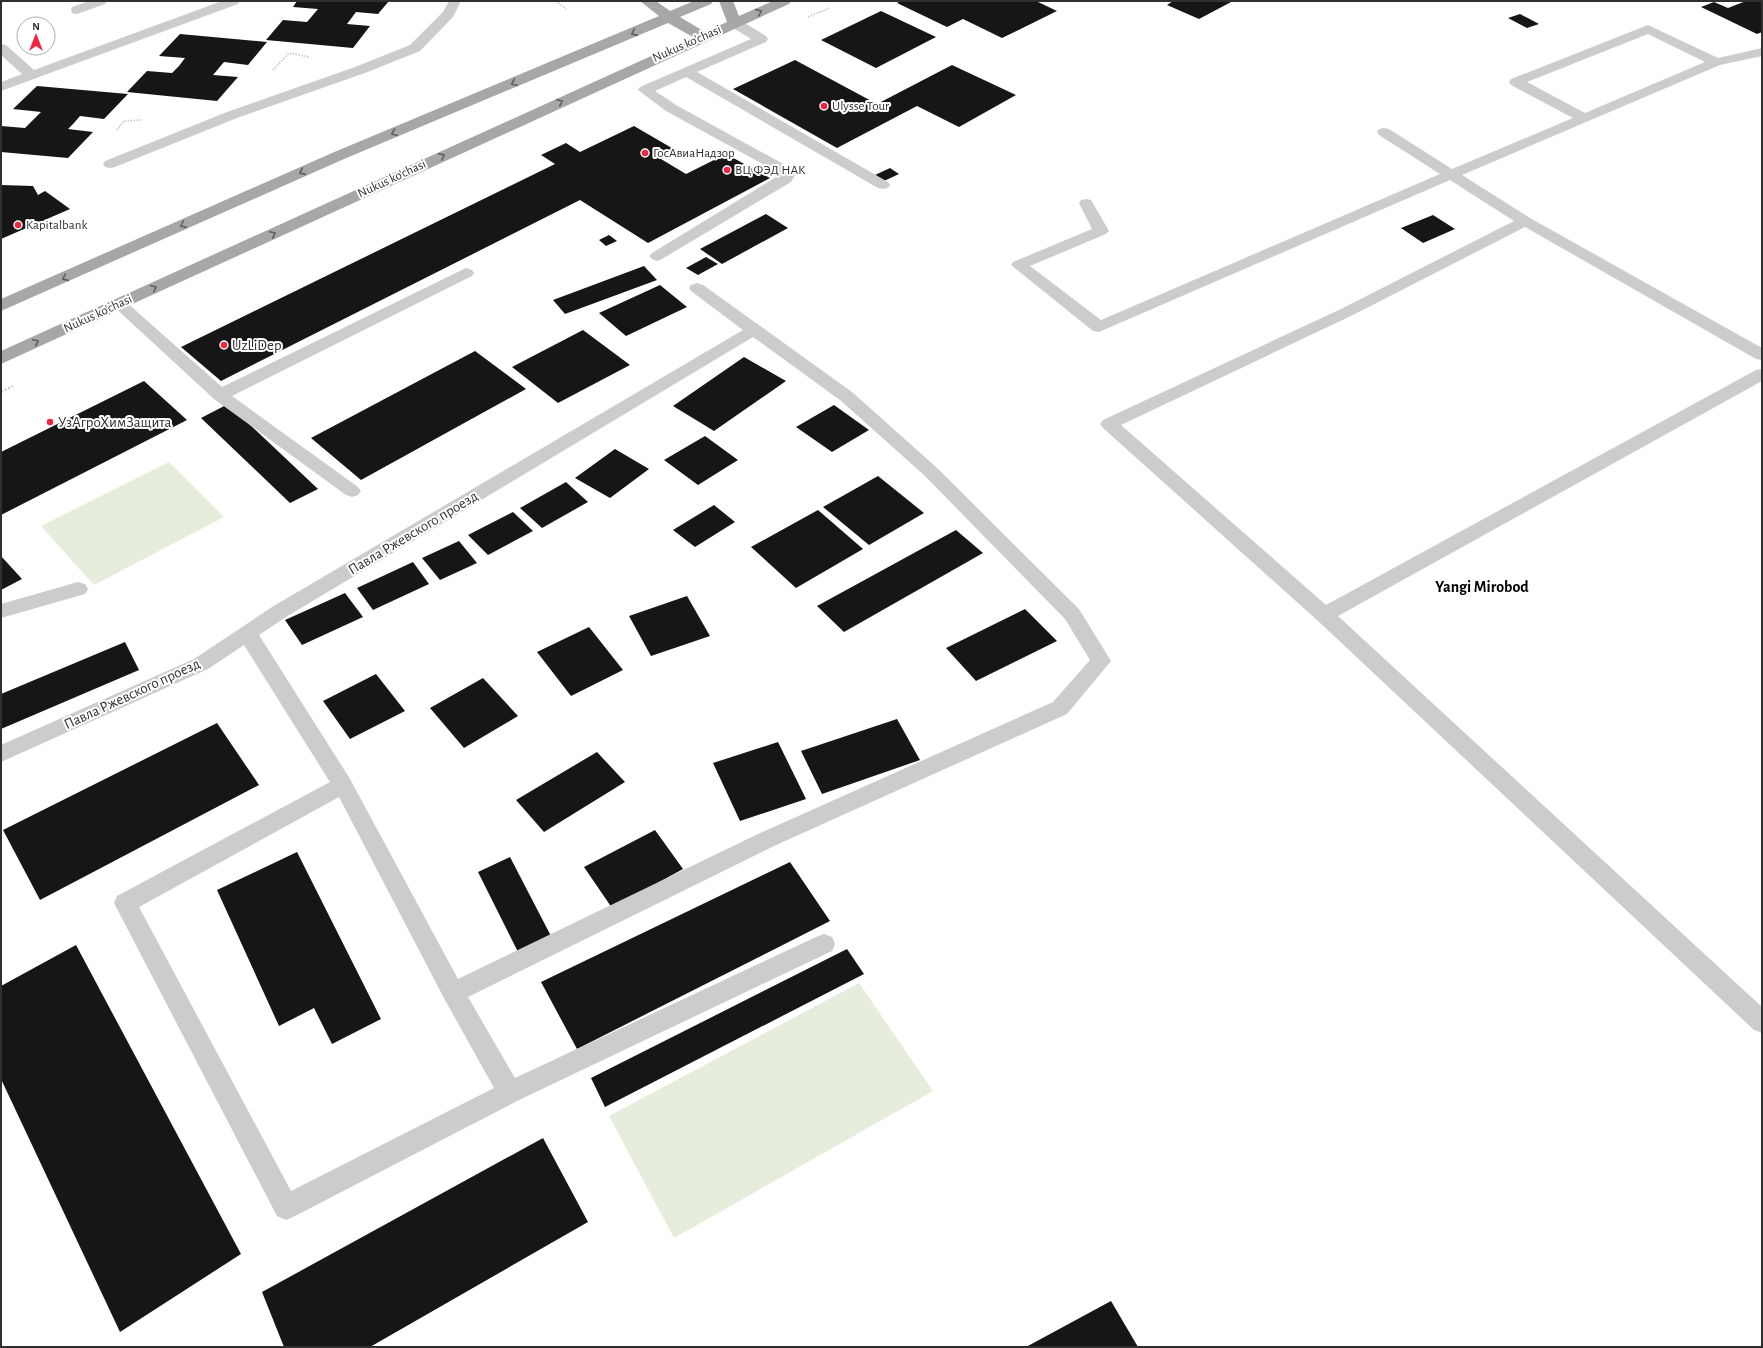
<svg xmlns="http://www.w3.org/2000/svg" width="1763" height="1348" font-family="'Alegreya Sans',sans-serif">
<style>
.green{fill:#e6eddc}
.building{fill:#161616}
.lines{fill:none;stroke-linecap:round;stroke-linejoin:round}
.path-far1{stroke:#ccc;stroke-width:2;stroke-dasharray:1.5 1.5;stroke-linecap:butt}
.path{stroke:#ccc;stroke-width:2.5;stroke-dasharray:2 2;stroke-linecap:butt}
.service{fill:#ccc;fill-rule:evenodd}
.primary{fill:#a7a7a7;fill-rule:evenodd}
.oneway{stroke:#5f5f5f}
.poi-dot{fill:#f2253f;stroke:#fff;stroke-width:1.5}
.labels{text-anchor:middle;dominant-baseline:central;stroke-width:4;stroke-linejoin:round;paint-order:stroke}
.far-street-label{font-size:13px;fill:#2f2f2f;stroke:#fff}
.far-poi-label{font-size:13px;fill:#2f2f2f;stroke:#fff;text-anchor:start}
.poi-label{font-size:15px;fill:#2f2f2f;stroke:#fff;text-anchor:start}
.street-label{font-size:15px;fill:#2f2f2f;stroke:#fff}
.neighbourhood-label{font-size:16px;font-weight:bold;fill:#000;stroke:#fff}
</style>
<rect width="100%" height="100%" fill="#fff"/>
<g class="green">
<path d="M169,462L224,517L94,585L41,526Z"/>
<path d="M859,983L933,1091L674,1238L609,1116Z"/>
</g>
<g class="building">
<path d="M297,1H389L378,14L356,12L347,24L370,26L353,48L266,40L283,20L307,22L318,9L293,7Z"/>
<path d="M900,1H1036L1057,11L1002,38L963,19L947,27L897,3Z"/>
<path d="M1173,1H1233L1199,19L1167,5Z"/>
<path d="M1746,1H1762V32L1757,34L1701,7L1714,2L1728,8Z"/>
<path d="M881,11L936,37L876,68L821,40Z"/>
<path d="M1520,14L1539,24L1527,28L1508,18Z"/>
<path d="M180,34L267,42L248,65L224,62L213,75L238,77L217,101L127,92L147,71L172,73L179,66L185,58L159,56Z"/>
<path d="M795,60L877,104L952,65L1016,95L959,127L917,106L837,148L733,89Z"/>
<path d="M37,86L128,94L104,119L80,116L74,123L68,129L93,132L68,158L1,152V126L25,128L41,112L13,109Z"/>
<path d="M634,126L677,151L661,159L686,174L726,154L770,178L648,243L580,200L221,381L181,347L555,164L541,155L566,143L580,152Z"/>
<path d="M890,168L899,174L884,181L875,175Z"/>
<path d="M1,185L33,186L38,195L45,191L70,209L1,239Z"/>
<path d="M766,214L788,228L722,264L700,249Z"/>
<path d="M1433,215L1455,229L1423,243L1401,228Z"/>
<path d="M609,235L617,241L606,246L599,240Z"/>
<path d="M706,257L718,264L698,275L686,268Z"/>
<path d="M644,266L657,280L565,314L553,300Z"/>
<path d="M660,285L687,307L626,336L599,313Z"/>
<path d="M583,330L630,365L558,403L512,367Z"/>
<path d="M475,351L526,389L361,480L311,438Z"/>
<path d="M744,357L786,381L714,431L673,406Z"/>
<path d="M144,381L187,420L1,515V452Z"/>
<path d="M228,404L318,489L290,503L201,418Z"/>
<path d="M834,405L869,430L832,452L796,427Z"/>
<path d="M705,436L738,460L698,485L664,460Z"/>
<path d="M615,449L649,469L610,498L575,478Z"/>
<path d="M878,476L924,513L869,545L823,507Z"/>
<path d="M566,482L588,502L542,528L520,508Z"/>
<path d="M714,505L735,522L695,547L673,530Z"/>
<path d="M818,510L863,549L796,588L751,547Z"/>
<path d="M513,512L533,531L488,555L468,535Z"/>
<path d="M956,530L983,553L844,632L817,606Z"/>
<path d="M459,541L477,563L440,580L422,558Z"/>
<path d="M1,556L22,579L1,590Z"/>
<path d="M413,562L429,584L373,610L357,588Z"/>
<path d="M345,593L363,617L302,645L285,620Z"/>
<path d="M687,596L710,636L651,656L629,616Z"/>
<path d="M1025,609L1057,641L976,681L946,648Z"/>
<path d="M589,627L623,670L571,696L537,652Z"/>
<path d="M125,642L139,670L1,729V694Z"/>
<path d="M376,674L405,711L350,739L323,701Z"/>
<path d="M483,678L518,716L464,748L430,708Z"/>
<path d="M897,719L920,760L822,794L801,751Z"/>
<path d="M217,723L259,785L40,900L3,830Z"/>
<path d="M778,742L806,799L740,821L713,763Z"/>
<path d="M597,752L625,782L544,832L516,800Z"/>
<path d="M655,830L683,869L612,908L584,867Z"/>
<path d="M297,852L381,1019L332,1044L314,1008L279,1026L217,890Z"/>
<path d="M510,857L552,938L519,954L478,872Z"/>
<path d="M790,862L830,921L577,1049L541,982Z"/>
<path d="M76,945L241,1254L120,1332L1,1079V986Z"/>
<path d="M847,949L864,974L605,1107L591,1078Z"/>
<path d="M543,1138L588,1222L370,1347H284L262,1292Z"/>
<path d="M1111,1301L1138,1347H1026Z"/>
</g>
<g class="lines">
<g class="path-far1">
<path d="M556,1L566,9"/>
<path d="M808,17L829,8"/>
<path d="M273,70L289,53L309,57"/>
<path d="M117,130L124,121L142,120"/>
</g>
<path class="path" d="M1,392L13,386"/>
<g class="service">
<path d="M89,1H107L105,4L77,14L72,13L71,10L72,7Z"/>
<path d="M222,1H240L238,4L1,91V82L22,74L1,55V44L6,45L34,70Z"/>
<path d="M449,1H461L453,17L420,51L365,73L237,118L115,167L110,168L105,167L103,164L105,161L227,112L355,67L410,45L443,12Z"/>
<path d="M735,19L740,20L766,36L768,39L766,42L697,72L888,182L890,185L888,188L883,189L878,188L686,77L655,91L676,105L794,170L796,173L791,182L662,259L657,261L652,259L649,256L652,253L781,174L666,111L638,90L640,87L751,39L730,26L729,23L730,20Z"/>
<path d="M1648,25L1718,58L1762,48V56L1720,65L1462,175L1530,218L1762,348V360L1756,359L1525,227L1353,315L1121,425L1326,605L1756,370L1762,369V381L1338,616L1762,1007V1033L1754,1030L1317,620L1103,428L1100,424L1103,420L1341,309L1514,221L1450,180L1099,332L1093,331L1011,265L1013,262L1092,229L1079,203L1081,200L1086,199L1091,200L1109,231L1106,234L1030,266L1101,320L1440,174L1379,135L1377,132L1379,129L1384,128L1389,129L1452,169L1573,118L1511,85L1509,82L1511,79ZM1648,34L1705,62L1585,113L1527,82Z"/>
<path d="M466,268L472,270L474,273L472,276L232,396L358,487L361,491L358,495L352,497L346,495L214,399L111,304L113,301L119,299L125,301L222,387Z"/>
<path d="M697,283L703,285L852,392L936,467L1079,609L1111,661L1067,714L774,846L468,997L515,1078L816,937L824,934L832,937L835,944L832,951L519,1100L295,1216L286,1220L277,1216L114,903L117,896L330,782L244,645L208,669L1,762V745L194,659L272,607L743,330L691,291L689,288L691,285ZM753,337L840,400L924,475L1065,619L1090,660L1053,702L758,834L458,979L350,779L259,635L286,617ZM339,797L445,1000L494,1088L291,1191L139,907Z"/>
<path d="M78,582L85,584L88,589L85,594L1,618V604Z"/>
</g>
<path class="primary" d="M640,1H656L670,11L694,1H713L711,4L680,17L705,32L727,22L719,1H733L739,16L773,1H791L789,4L1,364V351L693,37L668,23L344,159L1,311V299L332,153L659,16Z"/>
</g>
<defs><path id="oneway-chevron" d="M-2-3.5L2.5 0L-2 3.5" fill="none" stroke-width="1.6" stroke-linecap="round" stroke-linejoin="round"/></defs>
<g class="oneway">
<use href="#oneway-chevron" transform="translate(759 12) rotate(-24)"/>
<use href="#oneway-chevron" transform="translate(634 33) rotate(156)"/>
<use href="#oneway-chevron" transform="translate(514 83) rotate(157)"/>
<use href="#oneway-chevron" transform="translate(560 102) rotate(-25)"/>
<use href="#oneway-chevron" transform="translate(394 133) rotate(157)"/>
<use href="#oneway-chevron" transform="translate(442 156) rotate(-25)"/>
<use href="#oneway-chevron" transform="translate(302 172) rotate(156)"/>
<use href="#oneway-chevron" transform="translate(183 225) rotate(156)"/>
<use href="#oneway-chevron" transform="translate(273 234) rotate(-25)"/>
<use href="#oneway-chevron" transform="translate(65 278) rotate(156)"/>
<use href="#oneway-chevron" transform="translate(154 288) rotate(-25)"/>
<use href="#oneway-chevron" transform="translate(36 342) rotate(-25)"/>
</g>
<g class="poi-dot">
<circle cx="824" cy="106" r="4"/>
<circle cx="645" cy="153" r="4"/>
<circle cx="727" cy="170" r="4"/>
<circle cx="18" cy="225" r="4"/>
<circle cx="224" cy="345" r="4"/>
<circle cx="50" cy="422" r="4"/>
</g>
<g class="labels">
<g class="far-street-label">
<text transform="translate(687 44) rotate(-24)">Nukus ko'chasi</text>
<text transform="translate(392 179) rotate(-25)">Nukus ko'chasi</text>
<text transform="translate(98 314) rotate(-25)">Nukus ko'chasi</text>
</g>
<g class="far-poi-label">
<text x="832" y="106">Ulysse Tour</text>
<text x="653" y="153">ГосАвиаНадзор</text>
<text x="735" y="170">ВЦ ФЭД НАК</text>
<text x="26" y="225">Kapitalbank</text>
</g>
<g class="poi-label">
<text x="232" y="345">UzLiDep</text>
<text x="58" y="422">УзАгроХимЗащита</text>
</g>
<g class="street-label">
<text transform="translate(413 533) rotate(-31)">Павла Ржевского проезд</text>
<text transform="translate(132 694) rotate(-25)">Павла Ржевского проезд</text>
</g>
<g class="neighbourhood-label">
<text x="1482" y="587">Yangi Mirobod</text>
</g>
</g>
<rect width="1763" height="1348" fill="none" stroke="#2f2f2f" stroke-width="4"/>
<g transform="translate(36 36)"><circle r="19" fill="#ffffff" stroke="#acacac"/>
<path d="M0-3L7 15L0 10L-7 15Z" fill="#f2253f"/>
<text y="-6" font-size="11" font-weight="bold" text-anchor="middle" fill="#2f2f2f">N</text>
</g>
</svg>
